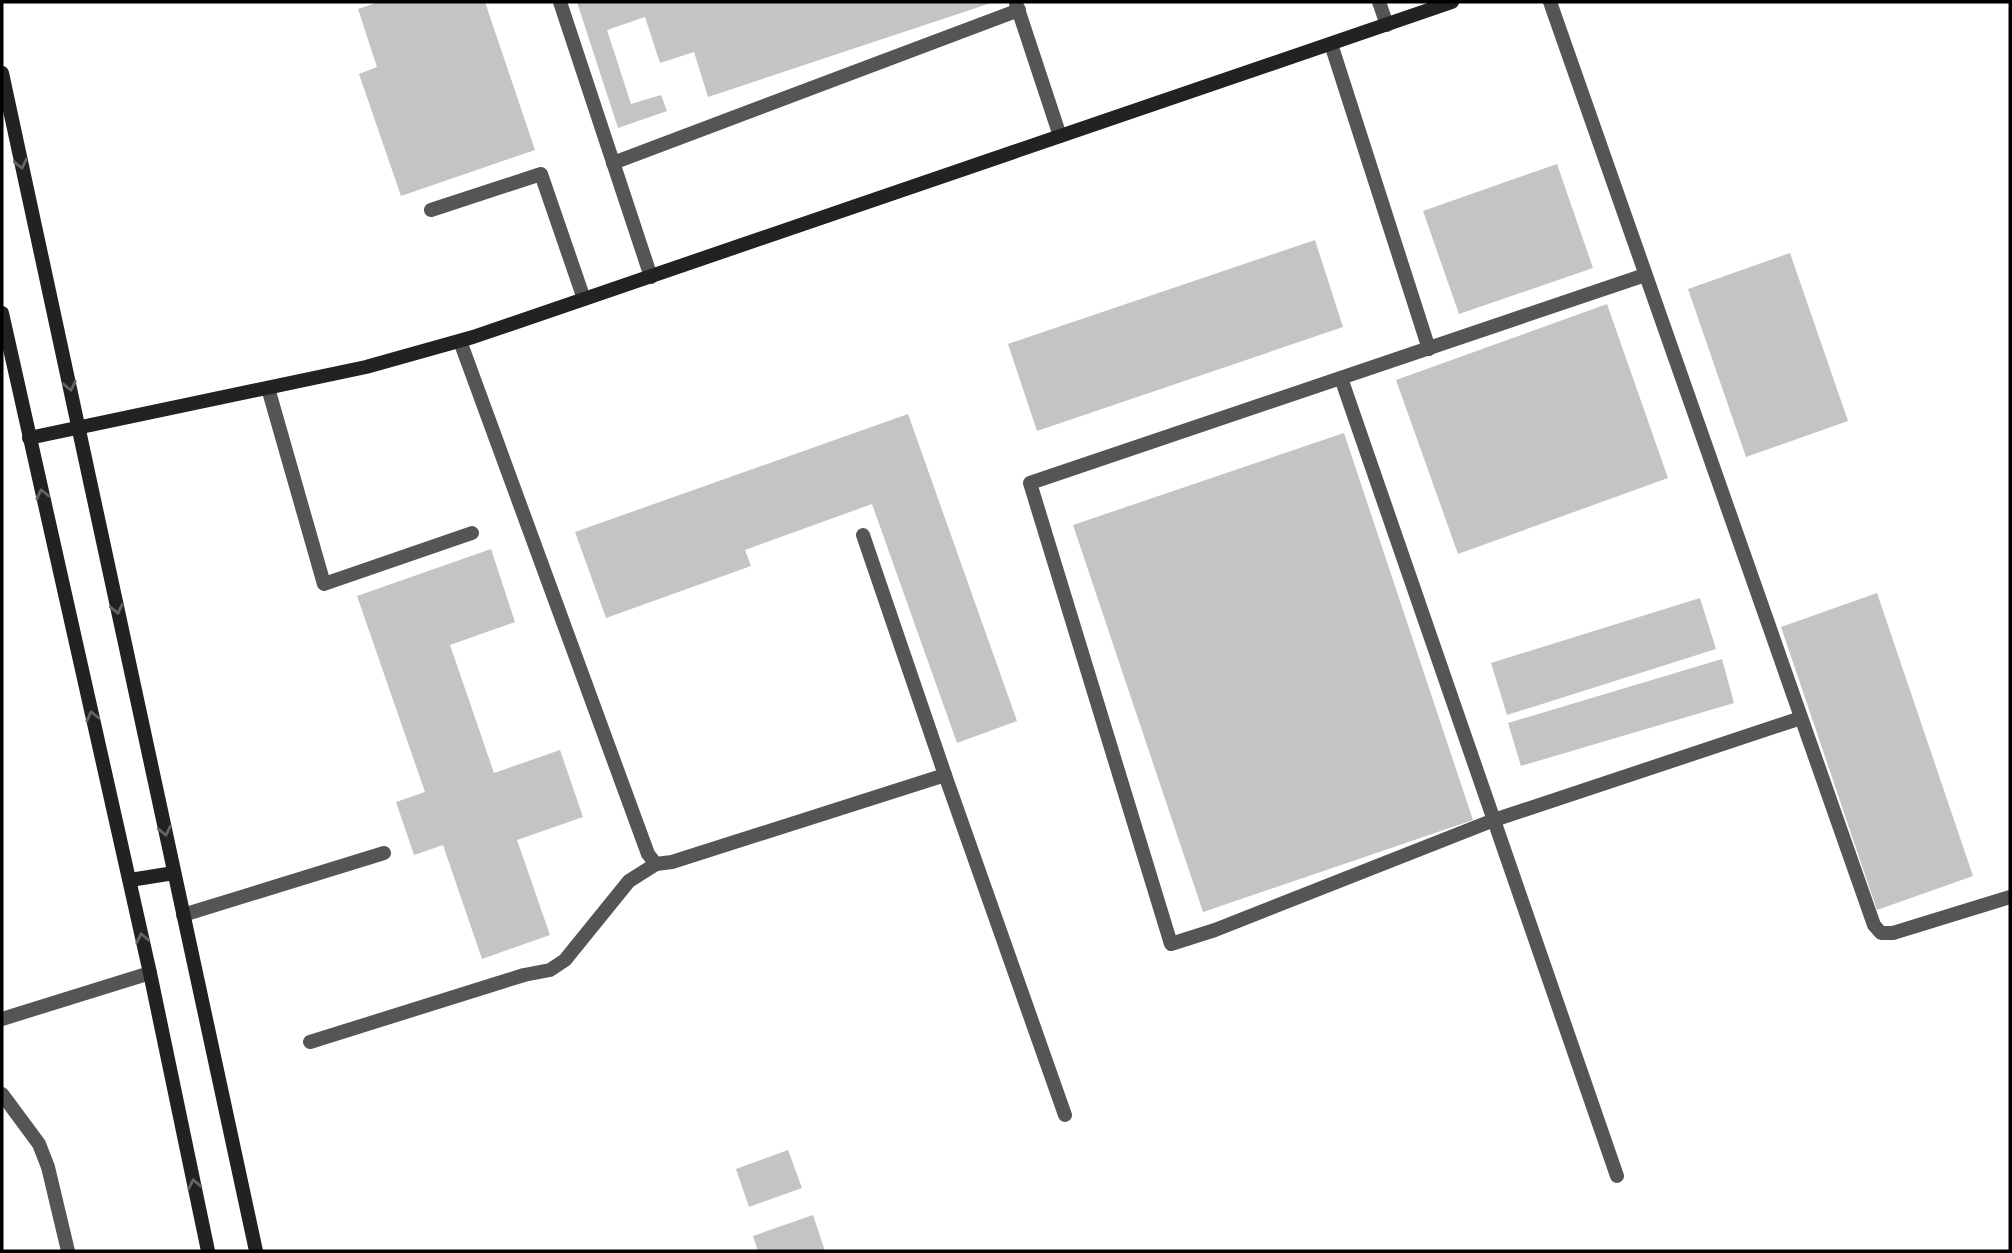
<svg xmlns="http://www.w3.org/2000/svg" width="2012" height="1253" font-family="Arial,sans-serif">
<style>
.building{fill:#c4c4c4}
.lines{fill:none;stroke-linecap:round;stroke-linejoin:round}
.lane{stroke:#555;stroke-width:14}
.street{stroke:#555;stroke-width:14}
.secondary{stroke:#222;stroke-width:14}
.oneway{stroke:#646464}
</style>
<rect width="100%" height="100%" fill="#fff"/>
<g class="building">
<path d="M379,2H485L535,150L401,196L359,74L377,67L358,9Z"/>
<path d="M577,2H994L708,97L694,52L660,63L645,17L607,30L631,104L661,95L667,111L618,128Z"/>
<path d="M1557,164L1593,268L1459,314L1423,211Z"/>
<path d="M1315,240L1343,327L1037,431L1008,344Z"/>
<path d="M1790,253L1848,421L1746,457L1688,289Z"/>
<path d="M1607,304L1668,478L1458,554L1396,380Z"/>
<path d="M908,414L1017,721L957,743L872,504L745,550L751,566L606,618L575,532Z"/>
<path d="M1344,433L1473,820L1203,912L1073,525Z"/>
<path d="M491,549L515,622L450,645L494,773L560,750L583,817L517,840L550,935L482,959L443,845L414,855L396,802L425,792L357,596Z"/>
<path d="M1877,593L1973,876L1877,910L1781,627Z"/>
<path d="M1700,598L1716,649L1507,715L1491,663Z"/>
<path d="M1722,659L1734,703L1521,766L1508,723Z"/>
<path d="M788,1150L802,1188L749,1207L736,1169Z"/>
<path d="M813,1215L825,1251H758L753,1236Z"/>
</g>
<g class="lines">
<g class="lane">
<path d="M560,2L651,277"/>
<path d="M1550,2L1874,925L1881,933H1893L2010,897"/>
<path d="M1016,3L1060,136"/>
<path d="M1331,44L1429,349"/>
<path d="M613,163L1019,10"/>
<path d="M431,210L541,174L584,299"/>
<path d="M1645,275L1030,483L1171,944L1215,930L1494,820L1801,718"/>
<path d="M460,341L648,854L656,864L672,862L945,775L1065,1115"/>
<path d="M1341,378L1617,1176"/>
<path d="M268,388L324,584L472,533"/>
<path d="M863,535L945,775"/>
<path d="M183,915L384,853"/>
<path d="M2,1019L150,973"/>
<path d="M310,1042L524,975L550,970L565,960L629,881L656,864"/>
<path d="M2,1094L39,1144L48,1167L68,1251"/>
</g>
<path class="street" d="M1379,2L1387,25"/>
<g class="secondary">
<path d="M2,73L256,1251"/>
<path d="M2,313L150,973L208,1251"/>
<path d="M29,438L366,367L473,337L1452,2"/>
<path d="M130,880L174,873"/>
</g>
</g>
<defs><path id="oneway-chevron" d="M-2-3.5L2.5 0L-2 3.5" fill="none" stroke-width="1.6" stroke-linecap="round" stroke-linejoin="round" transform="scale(1.75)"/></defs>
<g class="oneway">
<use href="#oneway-chevron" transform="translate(21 164) rotate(78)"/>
<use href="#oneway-chevron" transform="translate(70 386) rotate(78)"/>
<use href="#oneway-chevron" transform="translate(42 494) rotate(-103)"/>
<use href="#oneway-chevron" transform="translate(117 609) rotate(78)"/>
<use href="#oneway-chevron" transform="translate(92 716) rotate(-103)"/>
<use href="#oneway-chevron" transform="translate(165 831) rotate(78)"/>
<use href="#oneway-chevron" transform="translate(142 938) rotate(-102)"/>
<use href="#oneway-chevron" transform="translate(194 1184) rotate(-102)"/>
</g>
<rect width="2012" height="1253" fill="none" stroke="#000000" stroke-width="7"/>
</svg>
